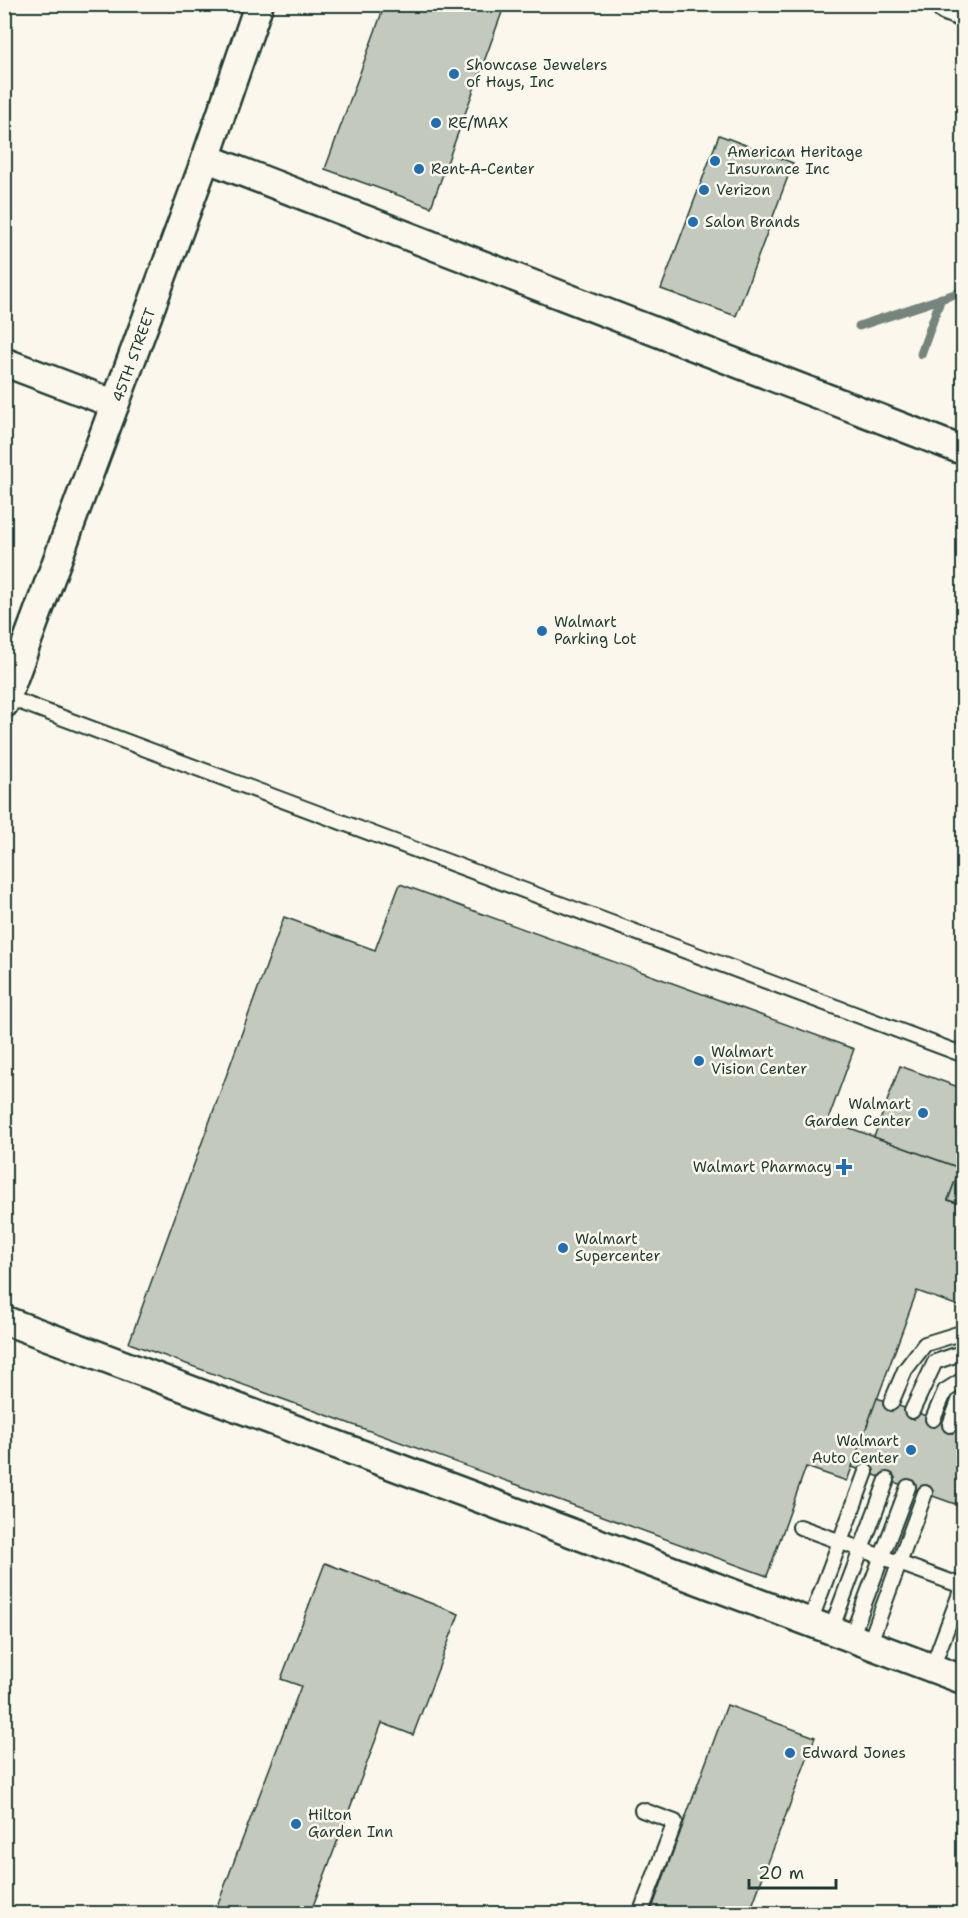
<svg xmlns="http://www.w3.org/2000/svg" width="968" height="1918" font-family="'Shantell Sans',sans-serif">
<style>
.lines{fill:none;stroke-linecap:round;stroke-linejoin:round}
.stream{stroke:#74847b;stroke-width:9}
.building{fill:#c4c9be;stroke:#1f3d34;stroke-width:1.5}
.lane-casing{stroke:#1f3d34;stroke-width:18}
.street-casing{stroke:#1f3d34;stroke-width:32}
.highway-casing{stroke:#1f3d34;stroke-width:38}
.lane{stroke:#fbf7ec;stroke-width:14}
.street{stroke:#fbf7ec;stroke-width:27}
.highway{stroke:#fbf7ec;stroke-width:33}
.poi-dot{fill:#1f6fb2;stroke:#fbf7ec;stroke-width:2}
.labels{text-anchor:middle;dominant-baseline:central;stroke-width:5;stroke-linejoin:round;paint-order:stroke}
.poi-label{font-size:15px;fill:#1f3d34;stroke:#fbf7ec;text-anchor:start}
.street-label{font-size:15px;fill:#1f3d34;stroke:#fbf7ec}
</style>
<rect width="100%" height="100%" fill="#fbf7ec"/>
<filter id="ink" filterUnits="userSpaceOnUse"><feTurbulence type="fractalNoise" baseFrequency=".0167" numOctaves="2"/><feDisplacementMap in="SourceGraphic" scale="12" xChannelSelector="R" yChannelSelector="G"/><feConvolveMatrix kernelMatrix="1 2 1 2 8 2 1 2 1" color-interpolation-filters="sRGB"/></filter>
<g filter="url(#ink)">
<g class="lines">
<g class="stream">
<path d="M859,326L964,291"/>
<path d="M921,354L941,298"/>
</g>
</g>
<g class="building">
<path d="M385,4H505L431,207L325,169Z"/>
<path d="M719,135L793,163L736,316L661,289Z"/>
<path d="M400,884L854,1049L828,1120L960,1168L948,1200L964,1205V1308L917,1291L847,1481L806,1467L767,1576L129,1343L284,917L375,950Z"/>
<path d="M900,1066L964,1089V1205L948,1200L960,1168L874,1137Z"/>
<path d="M877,1398L964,1430V1481L955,1504L852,1467Z"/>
<path d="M325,1563L459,1614L413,1735L382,1723L310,1914H214L301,1686L281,1679Z"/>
<path d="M727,1705L815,1737L749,1914H650Z"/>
</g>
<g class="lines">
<g class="lane-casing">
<g id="lane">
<path d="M7,697L964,1055"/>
<path d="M891,1403L905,1370L925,1344L964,1332"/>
<path d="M912,1411L935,1362L964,1352"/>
<path d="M933,1419L945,1391L964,1379"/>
<path d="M950,1425L959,1401L964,1399"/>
<path d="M800,1527L962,1586"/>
<path d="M810,1622L866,1472"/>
<path d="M831,1630L887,1480"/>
<path d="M851,1638L908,1487"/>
<path d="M869,1645L925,1493"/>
<path d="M932,1668L964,1583"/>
<path d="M640,1914L675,1822L642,1810"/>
</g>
</g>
<g class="street-casing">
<g id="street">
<path d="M206,158L964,451"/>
<path d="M4,362L115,404"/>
<path d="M4,704L206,158L259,4"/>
<path d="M4,1320L964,1680"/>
</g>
</g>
<g class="highway-casing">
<path id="highway" d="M948,4L964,10"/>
</g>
<use href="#lane" class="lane"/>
<use href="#street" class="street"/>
<use href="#highway" class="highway"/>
</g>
</g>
<g class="poi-dot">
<circle cx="454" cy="74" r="6"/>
<circle cx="436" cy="123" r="6"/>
<circle cx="715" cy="161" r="6"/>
<circle cx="419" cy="169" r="6"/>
<circle cx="704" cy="190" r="6"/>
<circle cx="693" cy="222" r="6"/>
<circle cx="542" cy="631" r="6"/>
<circle cx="699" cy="1061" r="6"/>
<circle cx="923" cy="1113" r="6"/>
<path d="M841 1158h6v6h6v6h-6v6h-6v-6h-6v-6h6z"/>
<circle cx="563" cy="1248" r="6"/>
<circle cx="911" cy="1450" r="6"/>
<circle cx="790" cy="1753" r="6"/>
<circle cx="296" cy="1824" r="6"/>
</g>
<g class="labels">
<g class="poi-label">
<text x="466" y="65">Showcase Jewelers<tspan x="466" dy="17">of Hays, Inc</tspan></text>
<text x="448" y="123">RE/MAX</text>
<text x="727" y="152">American Heritage<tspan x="727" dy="17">Insurance Inc</tspan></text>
<text x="431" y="169">Rent-A-Center</text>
<text x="716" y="190">Verizon</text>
<text x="705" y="222">Salon Brands</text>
<text x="554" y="622">Walmart<tspan x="554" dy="17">Parking Lot</tspan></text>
<text x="711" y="1052">Walmart<tspan x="711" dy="17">Vision Center</tspan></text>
<text x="911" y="1104" text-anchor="end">Walmart<tspan x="911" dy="17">Garden Center</tspan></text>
<text x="832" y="1167" text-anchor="end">Walmart Pharmacy</text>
<text x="575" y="1239">Walmart<tspan x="575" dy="17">Supercenter</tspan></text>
<text x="899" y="1441" text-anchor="end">Walmart<tspan x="899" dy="17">Auto Center</tspan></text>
<text x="802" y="1753">Edward Jones</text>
<text x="308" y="1815">Hilton<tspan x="308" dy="17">Garden Inn</tspan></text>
</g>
<g class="street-label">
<text transform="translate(134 355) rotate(-70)">45TH STREET</text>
</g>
</g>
<rect width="968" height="1918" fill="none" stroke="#fbf7ec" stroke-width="24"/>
<rect x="12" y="12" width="944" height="1894" fill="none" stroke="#1f3d34" stroke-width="2" filter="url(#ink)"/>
<path d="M749 1879v9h87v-9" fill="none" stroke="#1f3d34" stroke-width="3"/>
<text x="758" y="1879" font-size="18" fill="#1f3d34" stroke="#fbf7ec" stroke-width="4.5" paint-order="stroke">20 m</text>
</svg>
